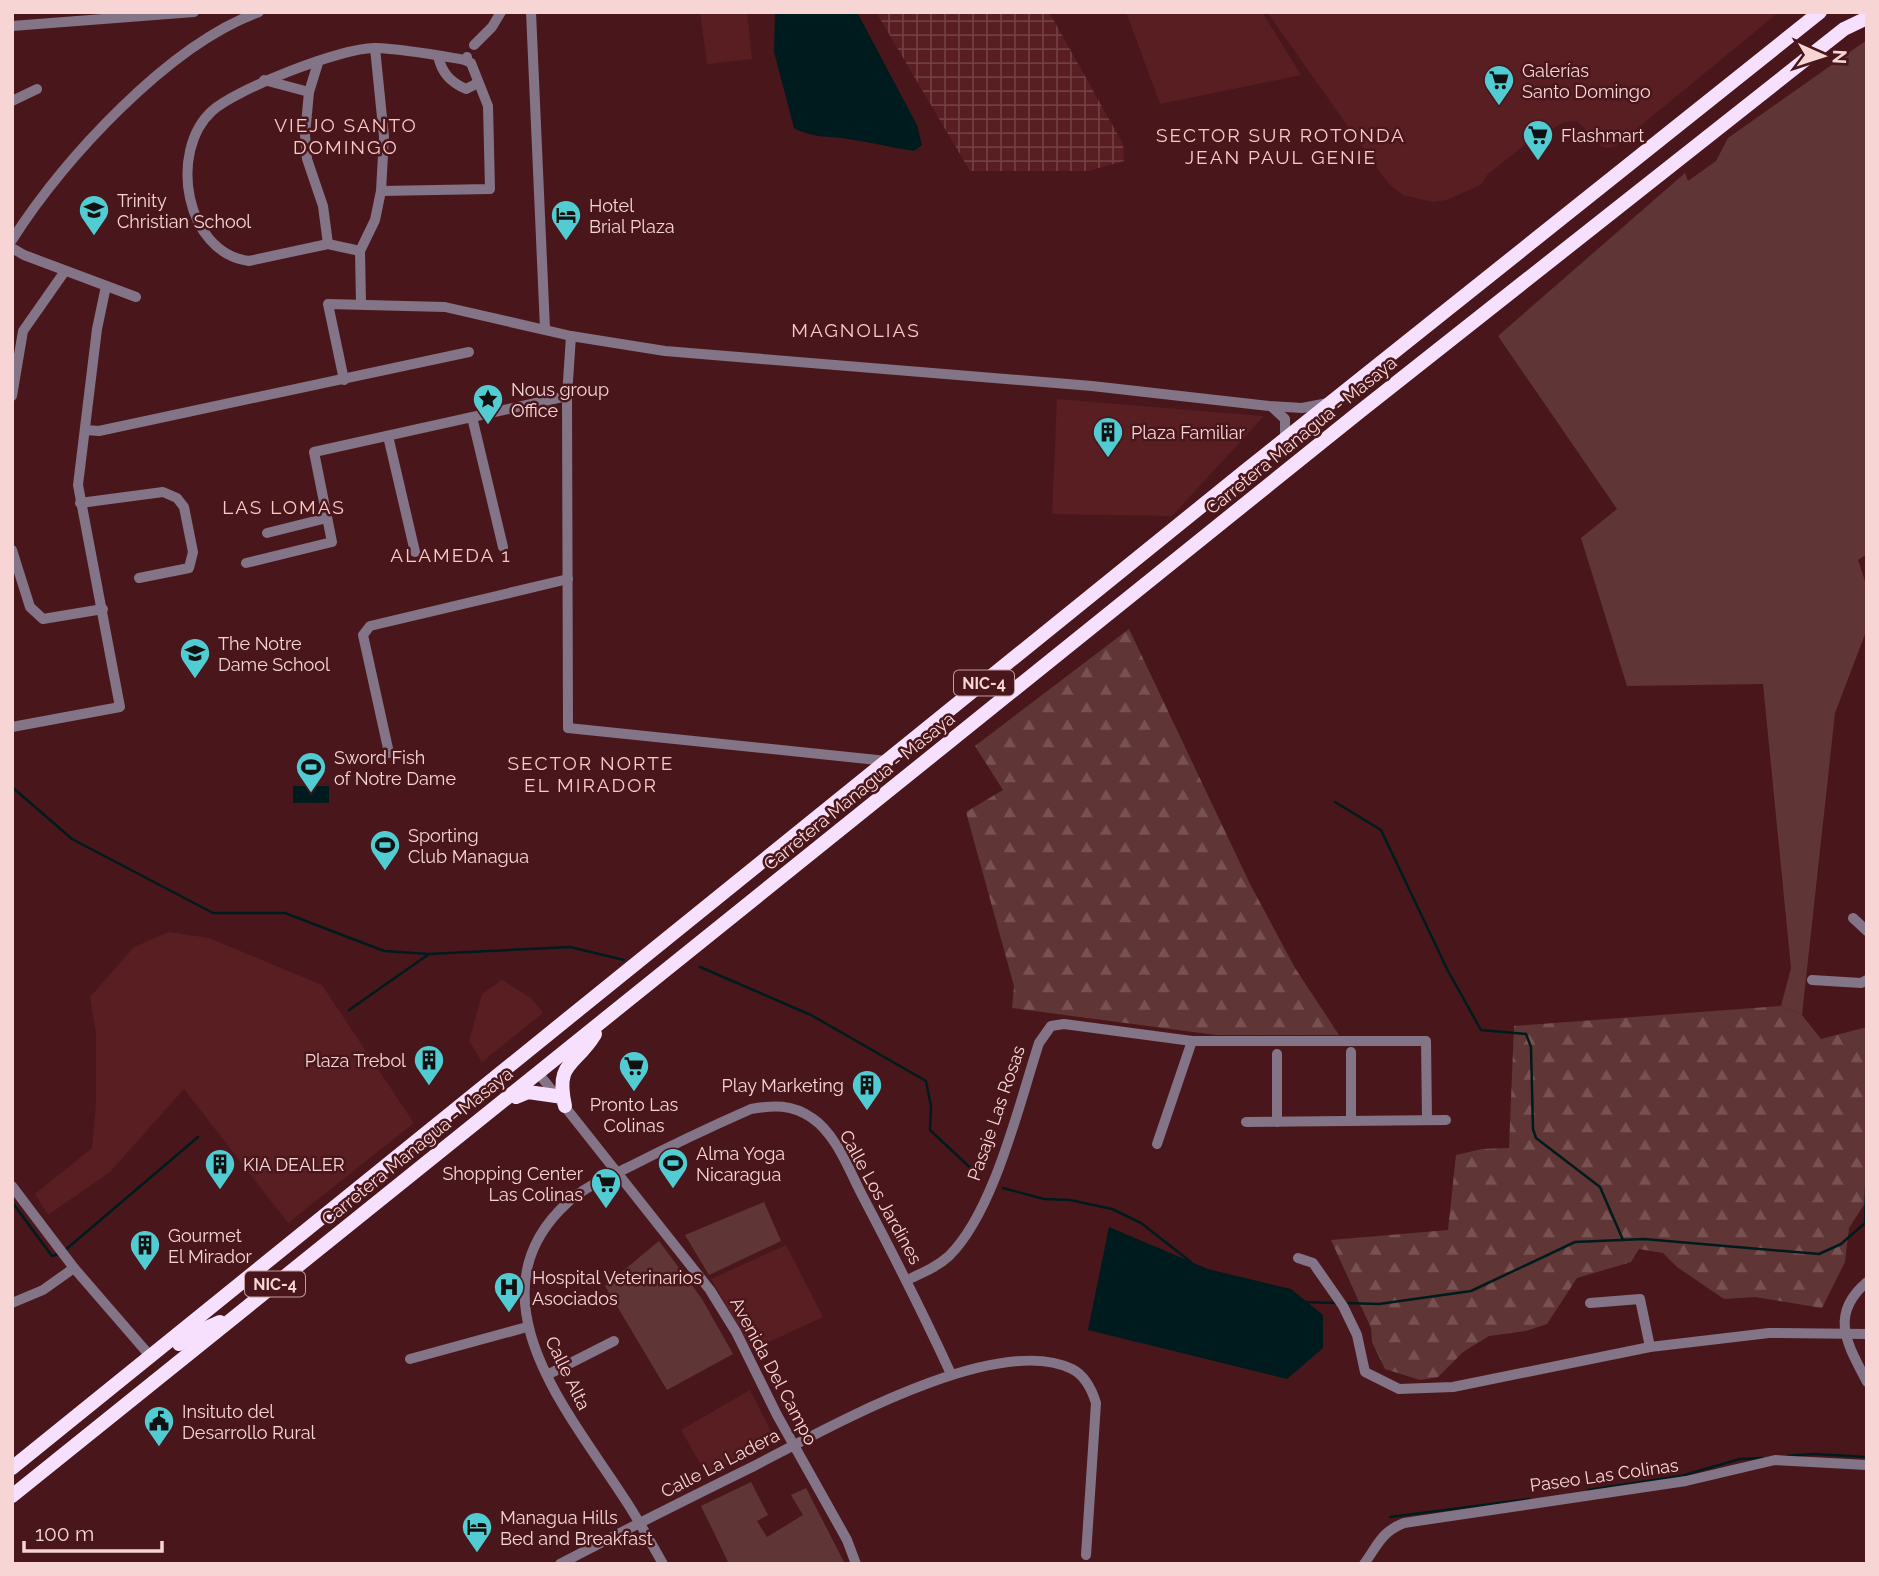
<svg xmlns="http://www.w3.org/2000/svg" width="1879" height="1576" font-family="Raleway,sans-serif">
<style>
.built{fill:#581e22}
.industrial{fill:url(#industrial-grid)}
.grass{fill:#603536}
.forest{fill:url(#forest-firs)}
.water{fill:#001b1d}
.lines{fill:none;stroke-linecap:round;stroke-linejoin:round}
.stream{stroke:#001b1d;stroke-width:2.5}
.minor{stroke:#837487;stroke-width:10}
.highway{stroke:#f7e0fd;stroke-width:14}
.labels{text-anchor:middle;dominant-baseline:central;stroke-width:5;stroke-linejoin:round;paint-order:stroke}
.shield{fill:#49171b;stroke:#c39c9d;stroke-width:2}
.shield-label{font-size:16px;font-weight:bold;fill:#f7d5d5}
.poi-label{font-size:18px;fill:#f7d5d5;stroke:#49171b;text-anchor:start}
.street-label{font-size:18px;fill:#f7d5d5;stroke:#49171b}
.neighbourhood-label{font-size:19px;letter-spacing:2px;fill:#fdc8c7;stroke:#49171b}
</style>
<defs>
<pattern id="industrial-grid" width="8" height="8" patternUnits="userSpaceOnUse" patternTransform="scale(1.75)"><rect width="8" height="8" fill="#581e22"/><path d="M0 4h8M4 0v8" fill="none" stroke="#713e41"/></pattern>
<pattern id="forest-firs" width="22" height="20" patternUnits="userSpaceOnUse" patternTransform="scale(1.75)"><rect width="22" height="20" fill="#603536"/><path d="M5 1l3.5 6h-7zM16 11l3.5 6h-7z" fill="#785152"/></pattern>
</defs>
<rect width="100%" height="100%" fill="#49171b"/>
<g class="built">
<path d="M700,12H747L752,59L707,64Z"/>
<path d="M1126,12H1262L1301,75L1160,104Z"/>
<path d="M1267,12H1779L1616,146L1606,148L1601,146L1577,121L1564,122L1527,143L1487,175L1482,184L1447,200L1433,202L1403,195L1388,183Z"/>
<path d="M1057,399L1264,416L1172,516L1052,514Z"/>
<path d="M169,932L209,938L322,985L414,1123L288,1223L184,1089L110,1172L48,1215L35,1194L92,1148L96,1102V1033L90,997L134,947Z"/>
<path d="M502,980L531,998L543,1013L482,1062L469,1041L482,994Z"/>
<path d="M786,1245L823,1317L752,1350L711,1279Z"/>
<path d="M750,1390L775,1439L706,1474L681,1430Z"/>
</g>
<path class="industrial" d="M876,12H1049L1123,144L1124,161L1088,171H970Z"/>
<g class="grass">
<path d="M1867,40V554L1858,560L1867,587V629L1835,713L1802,1015L1781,1006L1791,968L1763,684L1627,686L1581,538L1617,509L1498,336L1685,173L1688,181L1716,161L1728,138Z"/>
<path d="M764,1202L781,1241L709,1275L685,1235Z"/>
<path d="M659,1241L702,1299L733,1354L667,1390L605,1286Z"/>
<path d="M751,1482L768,1515L757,1521L767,1537L803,1515L791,1495L806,1488L845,1564H729L701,1506Z"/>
</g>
<g class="forest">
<path d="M1129,629L1250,884L1295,968L1339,1035H1216L1012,1008L1014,986L966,812L1003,790L975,746Z"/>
<path d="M1781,1006L1802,1015L1821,1039L1867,1027V1200L1849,1228L1845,1262L1822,1308L1755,1297L1724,1299L1677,1267L1663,1253L1639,1249L1631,1262L1577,1278L1547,1324L1526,1331L1489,1336L1463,1352L1438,1377L1420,1380L1385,1369L1372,1342L1371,1328L1331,1240L1448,1230L1456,1155L1482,1149L1509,1148L1514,1026Z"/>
</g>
<g class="water">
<path d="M775,12H857L917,125L922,145L914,151C892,148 870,142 848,139C825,135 815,139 794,128L774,52Z"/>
<rect x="293" y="786" width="36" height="17"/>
<path d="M1109,1227L1208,1269L1291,1289L1323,1315V1348L1287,1379L1088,1330Z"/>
</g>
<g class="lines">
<g class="stream">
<path d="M12,787L72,839L213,913H285L384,951L429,954"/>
<path d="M1335,802L1381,830L1448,971L1481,1030L1526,1034L1531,1047L1533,1129L1536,1138L1600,1187L1623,1240"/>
<path d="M700,967L811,1015L926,1081L931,1106L930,1130L978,1175"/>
<path d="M349,1010L429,954L570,947L624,960"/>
<path d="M1003,1188L1044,1199L1070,1200L1112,1209L1141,1223L1191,1262"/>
<path d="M12,1202L52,1256L58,1254"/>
<path d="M64,1251L198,1137"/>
<path d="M1303,1302L1335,1303"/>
<path d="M1345,1303L1379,1304L1471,1291L1575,1242L1644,1239L1819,1254L1841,1244L1865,1223L1867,1159"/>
<path d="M1787,1456L1814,1454L1867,1457"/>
<path d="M1588,1490L1681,1476L1740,1459L1763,1458"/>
<path d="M1390,1517L1529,1499"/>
</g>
<g class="minor">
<path d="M531,12L545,329"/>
<path d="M12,26L194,12"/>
<path d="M474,45L492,27L501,12"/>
<path d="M438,56C442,73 450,82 466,89L478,83"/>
<path d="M318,63L309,92L305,135L307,159L323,206L328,244"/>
<path d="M264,80L309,92"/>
<path d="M12,101L37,89"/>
<path d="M381,191L490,189L488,106L471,63L465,60"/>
<path d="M12,240C64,159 168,45 259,12"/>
<path d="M12,248L24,255L136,297"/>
<path d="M360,251L328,244L249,261C185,253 168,151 212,111C236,89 343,47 375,48C405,49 436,55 465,60L467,57"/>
<path d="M361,303L360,251L375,220L381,191L384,137L375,48"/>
<path d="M344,380L328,304L445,307L571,336L665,351L1092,386L1269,406L1302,408L1328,403"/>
<path d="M12,396L23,331L65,271"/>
<path d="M567,396L568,728L887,761"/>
<path d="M1272,407L1285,419V440"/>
<path d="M472,417L503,547"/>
<path d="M85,430L99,431L469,352"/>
<path d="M388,436L415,552"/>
<path d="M80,503L163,492L177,498L184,507L193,552L189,568L139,578"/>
<path d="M267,533L327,518"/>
<path d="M12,550L30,607L43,619L103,609"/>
<path d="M246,563L332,542L314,452L567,396L571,336"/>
<path d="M12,727L120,707L78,485L97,329L106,286"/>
<path d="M389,753L363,635L370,626L568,579"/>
<path d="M1853,918L1867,931"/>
<path d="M1812,980L1861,983L1867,980"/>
<path d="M539,1074L710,1290L736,1332L777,1415L847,1540L856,1564"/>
<path d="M1351,1121V1052"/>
<path d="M1246,1122L1446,1120"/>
<path d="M1277,1122V1054"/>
<path d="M1157,1144L1192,1041"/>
<path d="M12,1186L74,1268L151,1357"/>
<path d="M1298,1258L1313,1263L1343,1306L1357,1335L1365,1372L1399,1389L1453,1387L1650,1347L1769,1333L1867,1334"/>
<path d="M907,1280C922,1273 937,1267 949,1256C994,1212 1019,1104 1039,1043L1051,1026L1064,1024L1192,1041H1426L1427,1120"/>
<path d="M1867,1282C1828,1315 1848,1345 1867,1382"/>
<path d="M12,1303L43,1290L74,1268"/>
<path d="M1590,1303L1640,1299L1650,1347"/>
<path d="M410,1359L527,1327"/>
<path d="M547,1375L614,1341"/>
<path d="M560,1564C623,1531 687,1499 750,1468C821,1432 995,1331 1072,1369C1086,1376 1092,1390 1096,1403L1086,1555"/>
<path d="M663,1564C650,1541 637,1517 622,1495C568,1412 467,1295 567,1203C585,1186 609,1177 631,1166C670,1146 710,1127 751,1109C774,1105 792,1104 812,1118C836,1134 849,1170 862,1195C893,1254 923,1313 951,1374"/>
<path d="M1364,1564C1378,1545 1381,1532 1404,1523L1686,1481L1775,1460L1867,1465"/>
</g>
<g class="highway">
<path d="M516,1097L528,1092L556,1096"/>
<path d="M565,1106C555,1061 575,1067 595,1034"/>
<path d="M179,1344L193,1334L220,1322"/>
<path d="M12,1468L1245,471L1820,12"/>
<path d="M12,1496L1358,413L1844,29L1867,18"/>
</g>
</g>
<defs>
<g id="supermarket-pin" transform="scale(1.575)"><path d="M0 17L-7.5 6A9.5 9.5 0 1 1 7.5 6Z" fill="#51ccd2" stroke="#49171b"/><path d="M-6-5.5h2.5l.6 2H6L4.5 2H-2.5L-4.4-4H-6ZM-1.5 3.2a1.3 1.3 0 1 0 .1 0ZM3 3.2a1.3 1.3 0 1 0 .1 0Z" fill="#111"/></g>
<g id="school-pin" transform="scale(1.575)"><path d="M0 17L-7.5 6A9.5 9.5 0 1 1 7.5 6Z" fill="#51ccd2" stroke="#49171b"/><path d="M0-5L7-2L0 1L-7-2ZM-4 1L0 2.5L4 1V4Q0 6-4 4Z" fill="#111"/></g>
<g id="hotel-pin" transform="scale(1.575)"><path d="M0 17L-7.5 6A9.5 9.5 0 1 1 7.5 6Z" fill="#51ccd2" stroke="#49171b"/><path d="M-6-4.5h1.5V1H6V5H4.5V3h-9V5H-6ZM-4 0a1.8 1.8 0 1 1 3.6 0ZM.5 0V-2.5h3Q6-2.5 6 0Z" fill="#111"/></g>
<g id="sight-pin" transform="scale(1.575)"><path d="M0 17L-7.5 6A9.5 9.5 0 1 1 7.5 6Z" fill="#51ccd2" stroke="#49171b"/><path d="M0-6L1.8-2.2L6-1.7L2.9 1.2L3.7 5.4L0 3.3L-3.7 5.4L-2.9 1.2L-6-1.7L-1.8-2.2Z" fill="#111"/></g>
<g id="building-pin" transform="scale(1.575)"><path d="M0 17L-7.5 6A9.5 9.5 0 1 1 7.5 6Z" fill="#51ccd2" stroke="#49171b"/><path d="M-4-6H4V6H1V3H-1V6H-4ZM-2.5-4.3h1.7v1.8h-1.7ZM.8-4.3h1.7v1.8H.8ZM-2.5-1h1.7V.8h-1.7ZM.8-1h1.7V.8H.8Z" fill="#111"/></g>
<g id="stadium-pin" transform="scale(1.575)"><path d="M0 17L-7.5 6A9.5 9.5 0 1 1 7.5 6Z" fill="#51ccd2" stroke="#49171b"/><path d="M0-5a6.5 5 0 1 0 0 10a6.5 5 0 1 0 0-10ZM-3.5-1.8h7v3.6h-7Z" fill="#111"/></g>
<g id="hospital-pin" transform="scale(1.575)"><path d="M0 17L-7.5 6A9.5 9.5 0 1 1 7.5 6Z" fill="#51ccd2" stroke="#49171b"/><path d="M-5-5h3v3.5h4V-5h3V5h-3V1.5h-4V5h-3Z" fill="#111"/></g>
<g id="civic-pin" transform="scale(1.575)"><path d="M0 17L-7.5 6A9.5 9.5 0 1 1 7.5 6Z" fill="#51ccd2" stroke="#49171b"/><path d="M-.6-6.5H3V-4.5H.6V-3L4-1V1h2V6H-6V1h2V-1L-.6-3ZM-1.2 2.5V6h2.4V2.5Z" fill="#111"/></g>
</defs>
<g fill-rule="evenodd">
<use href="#supermarket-pin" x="1499" y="80"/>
<use href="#supermarket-pin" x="1538" y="135"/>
<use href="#school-pin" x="94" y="210"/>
<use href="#hotel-pin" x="566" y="215"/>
<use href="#sight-pin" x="488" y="399"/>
<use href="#building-pin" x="1108" y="432"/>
<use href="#school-pin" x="195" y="653"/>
<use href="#stadium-pin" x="311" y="767"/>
<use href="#stadium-pin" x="385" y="845"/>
<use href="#building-pin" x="429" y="1060"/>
<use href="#supermarket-pin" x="634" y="1066"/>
<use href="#building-pin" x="867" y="1085"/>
<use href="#stadium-pin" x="673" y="1163"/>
<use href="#building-pin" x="220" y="1164"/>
<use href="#supermarket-pin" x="606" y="1183"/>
<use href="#building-pin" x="145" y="1245"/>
<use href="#hospital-pin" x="509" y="1287"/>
<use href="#civic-pin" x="159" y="1421"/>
<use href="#hotel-pin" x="477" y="1527"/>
</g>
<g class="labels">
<g class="shield">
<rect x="954" y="670.5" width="60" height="25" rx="5"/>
<rect x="245" y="1271.5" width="60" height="25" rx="5"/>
</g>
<g class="shield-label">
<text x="984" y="683">NIC-4</text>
<text x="275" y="1284">NIC-4</text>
</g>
<g class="poi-label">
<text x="1522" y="70">Galerías<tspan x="1522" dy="21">Santo Domingo</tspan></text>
<text x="1561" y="135">Flashmart</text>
<text x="117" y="200">Trinity<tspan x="117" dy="21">Christian School</tspan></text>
<text x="589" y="205">Hotel<tspan x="589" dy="21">Brial Plaza</tspan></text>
<text x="511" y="389">Nous group<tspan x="511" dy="21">Office</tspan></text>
<text x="1131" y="432">Plaza Familiar</text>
<text x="218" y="643">The Notre<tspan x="218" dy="21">Dame School</tspan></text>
<text x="334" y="757">Sword Fish<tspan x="334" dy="21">of Notre Dame</tspan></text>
<text x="408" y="835">Sporting<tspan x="408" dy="21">Club Managua</tspan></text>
<text x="406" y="1060" text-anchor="end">Plaza Trebol</text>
<text x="844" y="1085" text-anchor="end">Play Marketing</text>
<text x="634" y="1104" text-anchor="middle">Pronto Las<tspan x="634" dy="21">Colinas</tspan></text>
<text x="696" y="1153">Alma Yoga<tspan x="696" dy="21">Nicaragua</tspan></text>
<text x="243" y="1164">KIA DEALER</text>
<text x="583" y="1173" text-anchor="end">Shopping Center<tspan x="583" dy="21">Las Colinas</tspan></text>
<text x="168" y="1235">Gourmet<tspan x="168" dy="21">El Mirador</tspan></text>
<text x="532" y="1277">Hospital Veterinarios<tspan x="532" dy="21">Asociados</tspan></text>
<text x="182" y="1411">Insituto del<tspan x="182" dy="21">Desarrollo Rural</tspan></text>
<text x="500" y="1517">Managua Hills<tspan x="500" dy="21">Bed and Breakfast</tspan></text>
</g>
<g class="street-label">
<text transform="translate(1301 435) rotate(-39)">Carretera Managua - Masaya</text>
<text transform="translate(859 791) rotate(-39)">Carretera Managua - Masaya</text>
<text transform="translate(996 1113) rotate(-71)">Pasaje Las Rosas</text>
<text transform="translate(417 1146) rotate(-39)">Carretera Managua - Masaya</text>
<text transform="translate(881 1197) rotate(61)">Calle Los Jardines</text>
<text transform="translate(774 1371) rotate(62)">Avenida Del Campo</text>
<text transform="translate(568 1373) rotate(64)">Calle Alta</text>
<text transform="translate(720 1463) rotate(-27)">Calle La Ladera</text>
<text transform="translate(1604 1475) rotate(-8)">Paseo Las Colinas</text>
</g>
<g class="neighbourhood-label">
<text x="346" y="125">VIEJO SANTO<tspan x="346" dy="22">DOMINGO</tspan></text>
<text x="1281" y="135">SECTOR SUR ROTONDA<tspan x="1281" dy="22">JEAN PAUL GENIE</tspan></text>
<text x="856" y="330">MAGNOLIAS</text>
<text x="284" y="507">LAS LOMAS</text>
<text x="451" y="555">ALAMEDA 1</text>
<text x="591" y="763">SECTOR NORTE<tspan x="591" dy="22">EL MIRADOR</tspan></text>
</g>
</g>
<rect width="1879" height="1576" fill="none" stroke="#f7d5d5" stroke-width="28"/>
<g transform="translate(1823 56) rotate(93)" stroke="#49171b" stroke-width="5" paint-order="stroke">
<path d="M0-5L12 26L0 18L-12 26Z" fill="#f7d5d5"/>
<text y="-10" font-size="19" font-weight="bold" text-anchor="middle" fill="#f7d5d5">N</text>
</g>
<path d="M24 1541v10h138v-10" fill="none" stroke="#f7d5d5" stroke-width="3.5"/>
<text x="35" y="1541" font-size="21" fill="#f7d5d5" stroke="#49171b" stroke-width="5" paint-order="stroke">100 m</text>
</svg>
